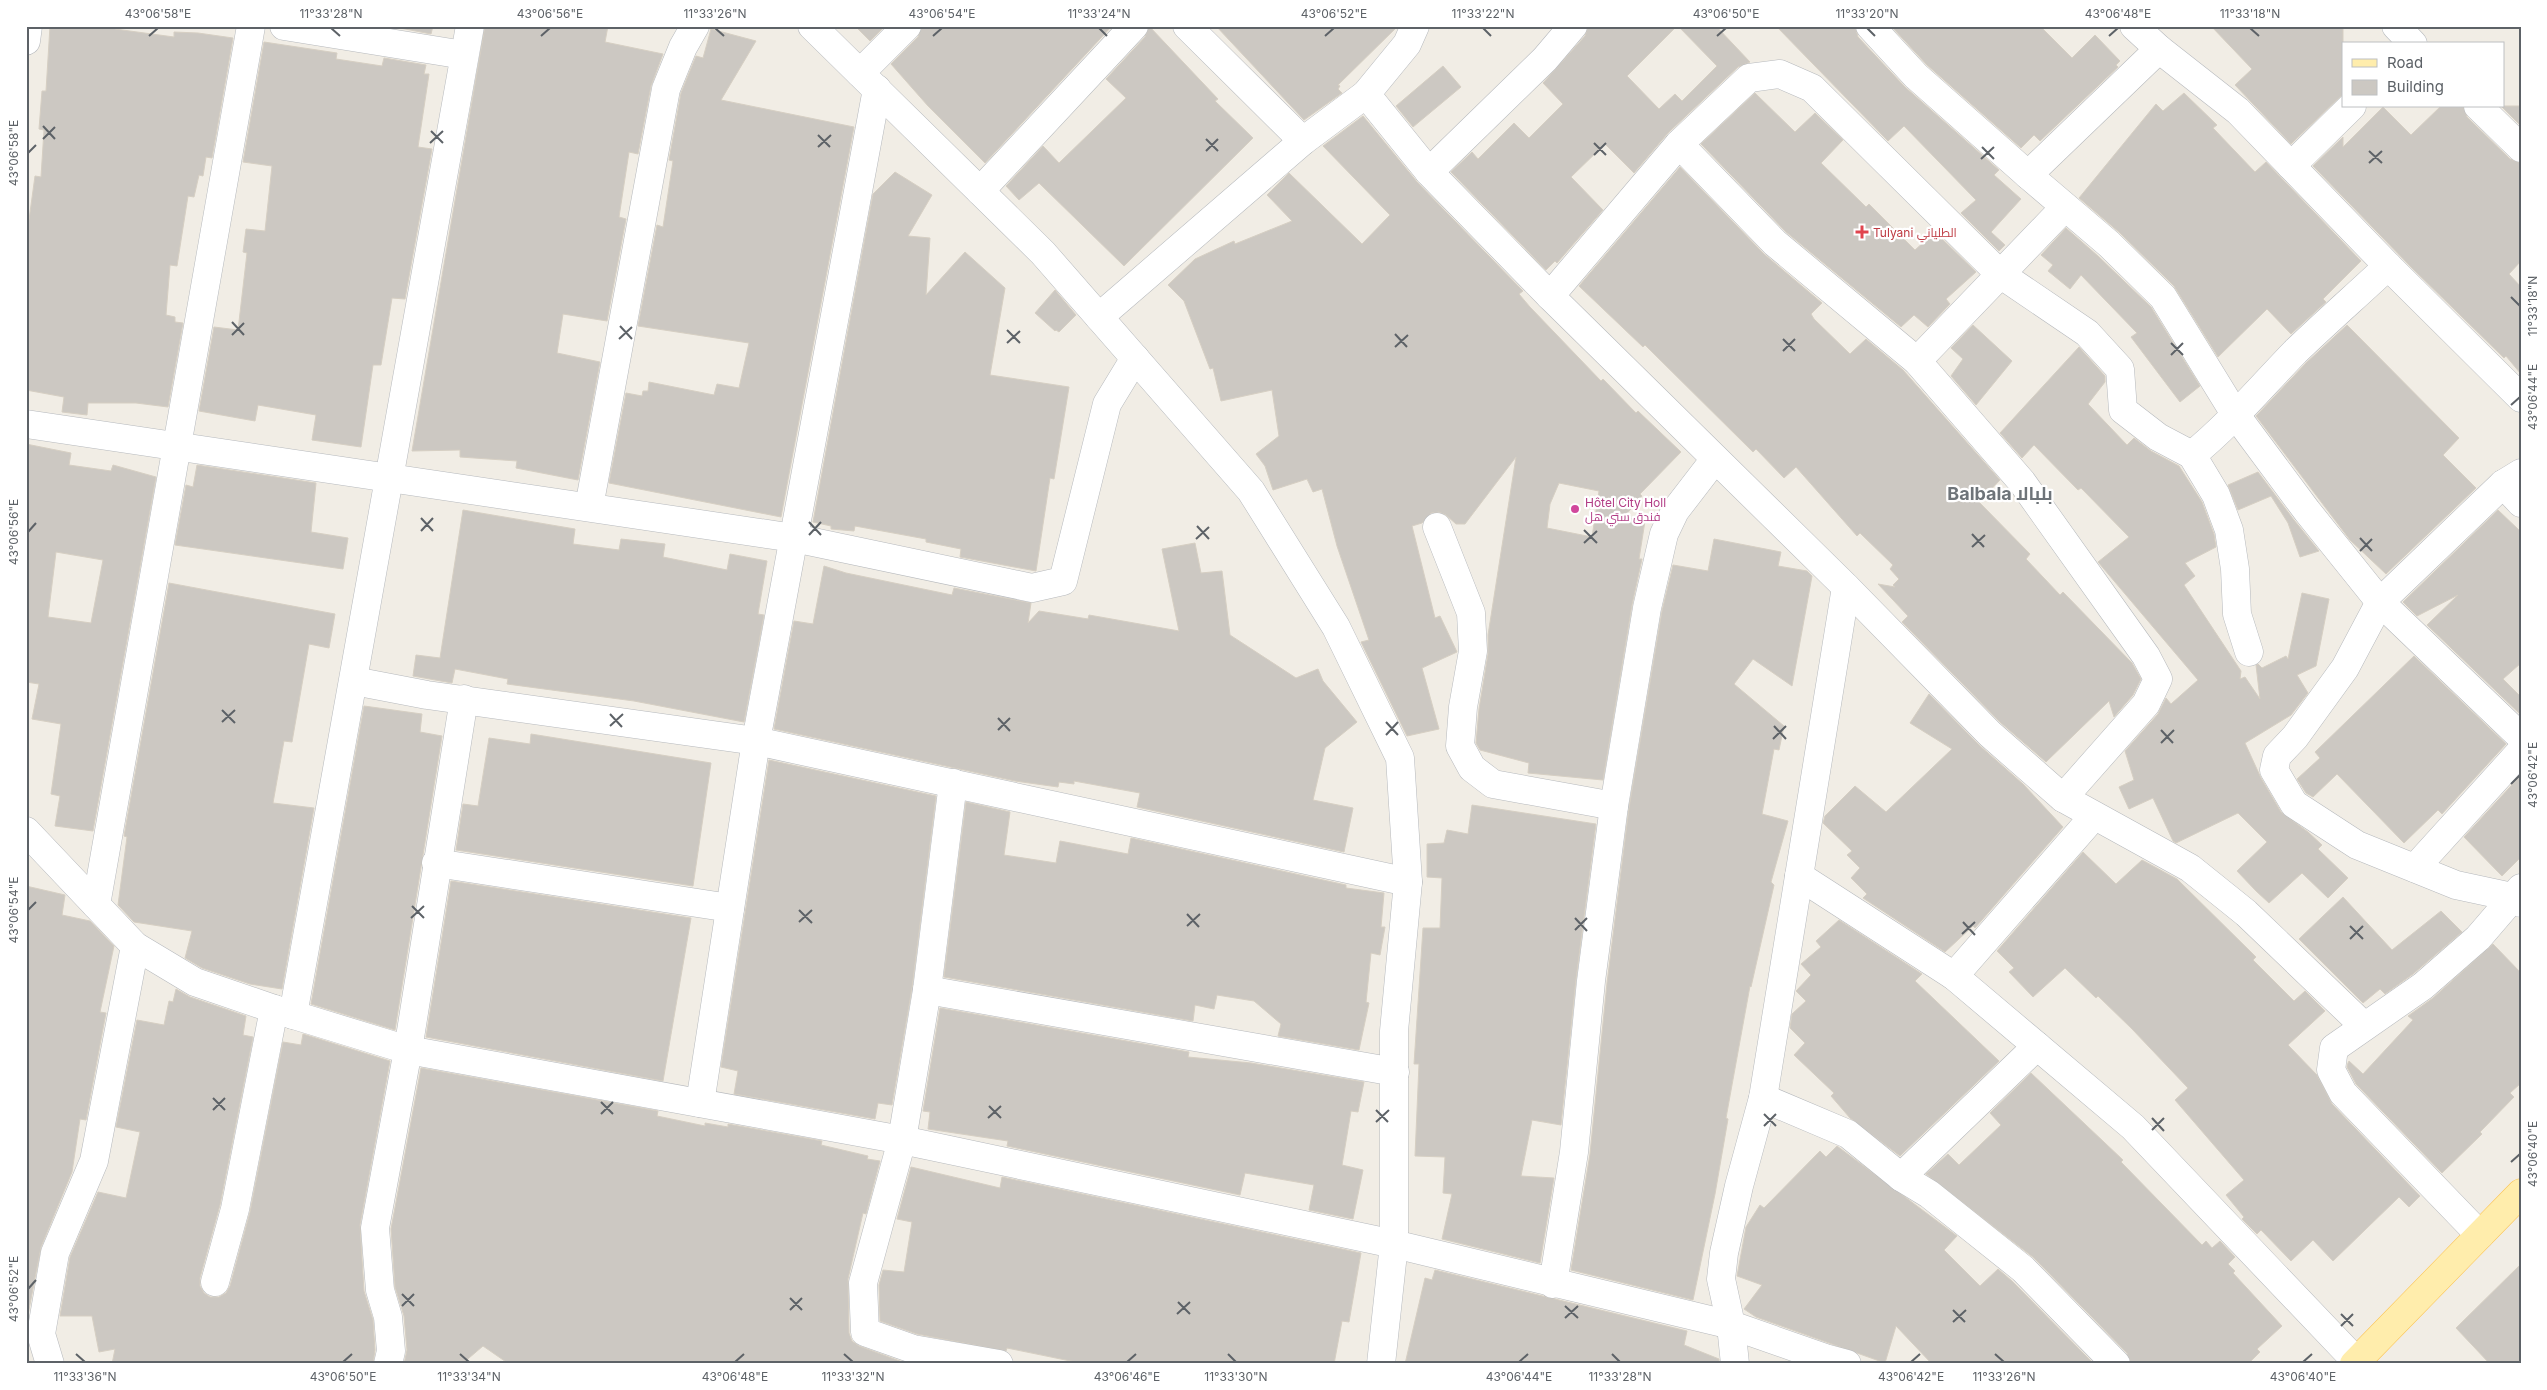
<svg xmlns="http://www.w3.org/2000/svg" width="2547" height="1390" font-family="Inter,Cairo,sans-serif">
<style>
.building{fill:#ccc8c2;stroke:#d6cfc3;fill-rule:evenodd}
.lines{fill:none;stroke-linecap:round;stroke-linejoin:round}
.minor-casing{stroke:#b6b9bd;stroke-width:29}
.major-casing{stroke:#fdc452;stroke-width:29}
.minor{stroke:#fff;stroke-width:28}
.major{stroke:#ffedac;stroke-width:28}
.ticks{fill:none;stroke:#5d6267;stroke-width:2}
.health-dot{fill:#e0444e;stroke:#fff;stroke-width:2}
.hotel-dot{fill:#d1479c;stroke:#fff;stroke-width:2}
.labels{text-anchor:middle;dominant-baseline:central;stroke-width:4.5;stroke-linejoin:round;paint-order:stroke}
.health-label{font-size:12px;fill:#be3a42;stroke:#fff;text-anchor:start}
.hotel-label{font-size:12px;fill:#b23c85;stroke:#fff;text-anchor:start}
.district-label{font-size:18px;font-weight:bold;fill:#6e7479;stroke:#fff}
.neatline{fill:none;stroke:#5d6267;stroke-width:2}
.ticks-label{font-size:12px;text-anchor:middle;fill:#5d6267}
</style>
<rect width="100%" height="100%" fill="#f1ede5"/>
<g class="building">
<path d="M50,26L115,27V29L174,37V32L198,33L233,38L212,158L206,157L203,176L199,175L194,197L188,196L177,266L170,265L166,315L175,317V322L183,323L168,407L136,403H88L87,415L62,412L64,397L26,390V227H28L35,176L41,177L44,130L39,129L42,91H46Z"/>
<path d="M390,26H433L431,34Z"/>
<path d="M485,26H608L605,42L663,54L651,86L638,154L629,152L619,217L626,219L607,321L563,314L557,353L600,362L578,480L516,468L517,461L460,457V450L412,451Z"/>
<path d="M855,26H885L870,41Z"/>
<path d="M922,26H1112L985,163L928,106L891,64L918,37Z"/>
<path d="M1149,26L1218,99L1215,101L1253,138L1124,266L1039,183L1019,200L1006,186L1043,146L1059,163L1126,98L1106,79L1145,37Z"/>
<path d="M1216,26H1398L1338,85L1340,86L1338,89L1342,93L1304,120Z"/>
<path d="M1588,26H1677L1627,76L1659,109L1675,94L1682,101L1717,66L1678,26H1716L1750,62L1738,67L1668,133L1634,173L1605,144L1571,177L1603,210L1557,263L1555,261L1546,270L1451,172L1472,152L1478,159L1514,123L1529,138L1563,104L1543,83L1585,36Z"/>
<path d="M1776,26H1855L1858,37L1905,87L1999,170L1994,175L2021,199L1991,232L2005,245L1999,251L1961,213L1976,200L1904,126L1888,141Z"/>
<path d="M1891,26H2040L2072,58L2095,35L2120,61L2116,65L2118,67L2040,141L2034,135L2021,148L1927,65Z"/>
<path d="M2211,26H2343V94L2291,144L2235,85L2252,69Z"/>
<path d="M711,29L756,41L721,100L854,127L781,517L609,483L626,393L642,396L643,391H648L649,382L714,395L717,384L739,388L749,343L638,326L657,225L663,227L673,161L669,160L681,93L696,56L703,58Z"/>
<path d="M264,42L337,53L336,59L382,66L384,58L426,65L424,74H429L418,147L432,149L405,299L392,298L381,365H373L361,447L312,440L316,415L258,405L255,421L199,411L214,327L238,330L247,253L243,252L246,229L265,231L272,166L243,162Z"/>
<path d="M1443,66L1461,87L1413,127L1396,106Z"/>
<path d="M1755,93L1795,132L1815,113L1843,140L1821,163L1866,207L1869,204L1915,250L1935,232L1976,272L1946,299L1950,304L1928,327L1914,315L1901,327L1786,232L1701,144Z"/>
<path d="M2184,93L2217,125L2213,128L2255,172L2266,162L2361,261L2323,299L2326,302L2291,334L2267,309L2218,357L2174,286L2120,233L2079,198L2156,104L2163,111Z"/>
<path d="M2441,106H2463L2467,117L2510,159L2521,163V261L2509,274L2521,287V374L2506,356L2504,358L2412,268L2313,166L2343,137V147L2383,107L2411,135Z"/>
<path d="M2501,106H2521V126Z"/>
<path d="M1363,116L1418,183L1523,291L1519,294L1530,307L1601,381L1603,379L1636,413L1638,411L1681,452L1640,494L1642,496L1624,517L1645,521L1639,559H1642L1632,605L1603,780L1528,773L1529,763L1480,750L1476,743L1479,709L1488,654V635L1516,457L1465,524H1456L1446,515L1439,512L1431,513L1422,523L1412,526L1435,618L1440,616L1457,652L1422,668L1439,729L1407,736L1361,642L1369,640L1337,546L1322,489L1313,492L1307,479L1273,490L1265,466L1256,454L1279,436L1272,390L1221,401L1213,368L1210,369L1184,301L1168,285L1195,259L1234,241L1235,244L1292,221L1267,195L1289,173L1362,244L1390,215L1323,146ZM1559,483L1599,491L1592,537L1547,528L1550,504Z"/>
<path d="M1680,167L1764,254L1822,303L1811,314L1814,319L1850,354L1866,339L1903,370L2000,480L1979,502L2030,554L2026,559L2060,595L2063,592L2132,663L2141,679L2133,695L2114,717L2109,701L2046,762L2001,723L1902,622L1908,616L1878,584L1895,587L1893,585L1899,579L1890,569L1893,565L1860,533L1857,536L1796,467L1784,478L1756,449L1753,452L1645,345L1643,347L1579,286Z"/>
<path d="M895,172L932,195L908,236L930,238L926,295L965,252L1005,288L990,375L1069,387L1054,479L1050,478L1036,571L960,557L961,549L926,542V539L855,526L854,531L831,529V526L813,522L873,194Z"/>
<path d="M2066,228L2098,256L2151,307L2200,386L2180,402L2131,337L2137,333L2081,275L2070,289L2048,271L2053,265L2041,255Z"/>
<path d="M1055,290L1076,315L1059,332L1056,330L1055,331L1035,313Z"/>
<path d="M1973,325L2012,361L1976,405L1951,376L1963,359L1951,348Z"/>
<path d="M2347,325L2459,438L2443,455L2476,488L2386,574L2350,540L2256,416L2306,363Z"/>
<path d="M2079,347L2105,376V382L2088,404L2127,445L2134,438L2151,451L2179,466L2202,502L2214,534L2216,547L2185,563L2195,576L2184,585L2241,671L2240,679L2245,677L2260,699L2256,665L2258,664L2262,668L2286,656L2288,659L2302,593L2329,599L2316,666L2297,675L2308,693L2291,715L2245,743L2261,778L2281,812L2308,832L2322,845L2318,849L2348,878L2328,898L2302,873L2269,903L2256,891L2237,871L2267,842L2238,813L2176,843L2173,841L2153,798L2129,809L2119,787L2134,780L2125,751L2158,714L2166,698L2171,704L2198,680L2098,562L2129,537L2081,488L2078,490L2034,445L2022,458L2000,433Z"/>
<path d="M26,444L71,453L69,465L111,471L113,465L156,477L93,831L55,826L60,796L51,794L61,724L32,719L39,684L26,682ZM56,552L103,560L91,623L48,617Z"/>
<path d="M197,465L316,483L311,532L348,538L343,569L175,545L186,485L193,487Z"/>
<path d="M2258,472L2294,520L2319,551L2300,557L2288,523L2271,496L2238,510L2228,485Z"/>
<path d="M463,510L575,529L573,544L619,550L621,539L665,544L663,557L727,570L730,554L767,561L758,614L764,615L744,722L634,701L507,684L508,679L455,669L452,683L413,676L416,655L440,658Z"/>
<path d="M2498,510L2521,532V663L2503,679L2521,697V715L2427,625L2458,595L2417,616L2403,602Z"/>
<path d="M1714,539L1781,552L1778,566L1807,571L1812,576L1792,686L1753,659L1734,684L1784,726L1779,750L1774,749L1762,814L1788,821L1771,882L1774,885L1751,987L1750,986L1726,1118L1728,1119L1715,1194L1693,1300L1571,1270L1590,1154L1607,983L1629,808L1662,611L1673,565L1708,571Z"/>
<path d="M1195,543L1201,573L1222,571L1230,635L1296,678L1318,669L1323,681L1357,722L1325,748L1313,800L1353,808L1344,852L1137,807L1140,793L1074,781V784L1059,782L1058,787L1015,781L774,729L794,621L813,624L824,566L846,573L952,595L954,588L1031,603L1028,623L1039,611L1088,619L1089,615L1179,631L1162,549Z"/>
<path d="M169,583L335,614L329,648L309,644L292,742L284,741L273,803L314,808L282,989L250,984L202,968L185,958L192,931L134,922L118,905L127,837L124,836Z"/>
<path d="M2414,656L2506,744L2442,814L2438,810L2404,843L2337,774L2313,797L2306,793L2297,779L2320,758L2315,752Z"/>
<path d="M1929,694L1979,745L2023,784L2063,827L1975,928L1973,926L1945,952L1863,898L1867,894L1851,878L1860,868L1847,855L1852,851L1823,823L1825,816L1855,786L1886,812L1952,749L1910,723Z"/>
<path d="M364,706L422,714L420,732L442,736L395,1030L311,1004Z"/>
<path d="M531,734L711,763L693,886L456,850L463,804L478,806L489,738L530,744Z"/>
<path d="M769,760L936,796L912,988L892,1105L878,1103L875,1119L734,1094L738,1071L721,1067Z"/>
<path d="M2521,775V857L2502,876L2464,837Z"/>
<path d="M966,802L1010,812L1004,855L1056,863L1060,841L1128,854L1131,838L1346,885V888L1384,893L1381,927H1385L1380,955L1371,953L1366,1002L1369,1003L1359,1050L1278,1036L1281,1024L1254,1001L1217,995L1214,1009L1195,1005L1193,1021L944,977Z"/>
<path d="M1472,805L1596,824L1576,979L1561,1125L1532,1120L1521,1176L1554,1178L1540,1263L1442,1239L1452,1194L1443,1193L1445,1157L1415,1156L1419,1064H1414L1423,928H1440L1442,878L1427,877V844L1444,843L1447,830L1468,834Z"/>
<path d="M2083,852L2116,884L2142,860L2177,879L2256,957L2253,960L2294,1001L2305,991L2325,1011L2288,1045L2317,1075L2332,1104L2420,1196L2409,1207L2399,1197L2333,1261L2313,1240L2291,1261L2261,1230L2257,1234L2242,1219L2244,1217L2226,1195L2244,1180L2175,1100L2188,1088L2132,1029L2098,996L2096,998L2065,968L2033,997L2009,972L2014,968L1997,951Z"/>
<path d="M451,881L691,918L663,1081L426,1037Z"/>
<path d="M26,886L65,895L62,915L90,921L114,946L100,1012L106,1013L86,1120L80,1119L72,1172L41,1247L28,1315H26Z"/>
<path d="M2343,897L2392,950L2441,911L2462,932L2413,974L2385,994L2380,989L2363,1003L2299,939Z"/>
<path d="M1839,920L1922,974L1915,981L1999,1061L1900,1156L1850,1118L1831,1096L1834,1093L1794,1055L1805,1043L1790,1028L1792,1014L1806,1001L1796,991L1811,975L1801,964L1821,947L1816,941Z"/>
<path d="M2493,944L2521,973V1083L2510,1093L2514,1097L2480,1132L2482,1134L2442,1173L2356,1084L2347,1067L2348,1063L2349,1061L2363,1074L2413,1020L2408,1016L2433,998Z"/>
<path d="M176,989L190,997L246,1016L243,1035L253,1037L220,1205L200,1278V1286L204,1293L210,1297H219L226,1293L230,1286L250,1212L283,1042L301,1045L303,1034L390,1061L360,1225L364,1291L373,1320L375,1350L373,1364H112L115,1349L99,1352L92,1316H60L70,1257L98,1192L126,1198L140,1132L116,1127L137,1020L164,1025L169,1001L173,1002Z"/>
<path d="M940,1008L1189,1052L1188,1057L1251,1063L1364,1082L1358,1112L1351,1111L1342,1165L1363,1170L1353,1219L1309,1210L1314,1185L1245,1173L1240,1195L1007,1146L1008,1141L928,1129L930,1112L923,1111Z"/>
<path d="M421,1068L658,1111L657,1116L705,1126V1123L728,1127V1124L822,1141L821,1145L868,1156L867,1159L880,1161L866,1214L863,1213L848,1279L849,1333L852,1341L859,1346L908,1364H509L483,1346L462,1364H404L407,1350L404,1316L395,1287L391,1229Z"/>
<path d="M2031,1073L2123,1160L2121,1162L2202,1245L2206,1241L2212,1248L2220,1241L2235,1257L2228,1264L2235,1271L2233,1273L2282,1326L2257,1349L2260,1352L2248,1364H2131L2127,1353L2034,1258L1926,1174L1948,1154L1959,1165L2001,1125L1990,1113Z"/>
<path d="M1837,1146L1957,1236L1944,1250L1980,1286L1998,1269L2012,1281L2094,1364H1932L1896,1326L1885,1363L1756,1317L1744,1309L1762,1285L1737,1276L1746,1227L1760,1205L1764,1208L1820,1151L1826,1157Z"/>
<path d="M911,1167L1000,1188L1002,1177L1361,1253L1349,1322L1342,1321L1334,1364H1085L1007,1348L1006,1351L917,1334L880,1321L879,1285L883,1270L904,1272L912,1222L897,1219Z"/>
<path d="M2521,1264V1364H2490L2456,1328Z"/>
<path d="M1435,1270L1687,1331L1684,1345L1719,1359V1364H1405L1425,1278L1432,1280Z"/>
</g>
<g class="lines">
<g class="minor-casing">
<g id="minor">
<path d="M284,26L464,55"/>
<path d="M812,26L1043,253L1251,491L1336,627L1400,758L1408,882L1394,1031V1244L1381,1364"/>
<path d="M1187,26L1303,141"/>
<path d="M1870,26L1916,76L2028,175L2109,244L2163,297L2235,414L2307,511L2380,602L2521,737"/>
<path d="M2134,26L2159,49L2238,111L2388,266L2521,398"/>
<path d="M2396,26L2413,44"/>
<path d="M26,41L28,26"/>
<path d="M860,73L907,26"/>
<path d="M1366,94L1429,172L1550,296L1846,587L1990,734L2063,798L2190,868L2246,913L2364,1026"/>
<path d="M2478,106L2521,148"/>
<path d="M1679,144L1775,243L1917,361L2022,482L2146,656L2158,679L2146,704L2063,798"/>
<path d="M2291,166L2352,106"/>
<path d="M1429,172L1545,59L1573,26"/>
<path d="M2028,175L2159,49"/>
<path d="M980,191L1134,26"/>
<path d="M1550,296L1679,144L1749,78L1780,74L1812,88L2000,274L2087,333L2120,369L2123,410L2158,437L2192,455L2216,495L2229,530L2235,569L2237,614L2249,652"/>
<path d="M1099,317L1303,141L1366,94L1407,44L1415,26"/>
<path d="M1917,361L2065,207"/>
<path d="M26,424L794,538L1032,588L1063,581L1107,404L1135,358"/>
<path d="M2192,455C2230,424 2261,387 2295,352C2325,323 2357,295 2388,266"/>
<path d="M2521,473L2503,484L2380,602L2345,668L2295,737L2277,756L2274,770L2294,804L2357,845L2456,885L2512,897L2521,903"/>
<path d="M2503,484L2521,503"/>
<path d="M589,507L666,89L683,47L695,26"/>
<path d="M1437,527L1471,613L1473,651L1463,707L1460,746L1472,768L1493,784L1614,806"/>
<path d="M354,681L427,695L756,741L1408,882"/>
<path d="M953,783L927,990L902,1140L863,1283L865,1332L913,1349L999,1364"/>
<path d="M26,831L135,946L195,982L274,1009L408,1050L902,1140L1394,1244L1731,1325L1825,1358L1847,1364"/>
<path d="M436,863L730,908"/>
<path d="M2415,868L2521,751"/>
<path d="M1799,876L1954,976L2133,1127L2356,1361"/>
<path d="M96,905L251,26"/>
<path d="M1954,976L2094,816"/>
<path d="M927,990L1395,1072"/>
<path d="M293,1015L470,26"/>
<path d="M1763,1098L1848,1134L1901,1177L1929,1194L2023,1269L2116,1364"/>
<path d="M700,1103L756,741L877,89"/>
<path d="M1901,1177L2037,1046"/>
<path d="M2480,1235L2343,1093L2331,1070L2334,1048L2423,986L2478,938L2521,888"/>
<path d="M215,1282L235,1209L274,1009"/>
<path d="M1553,1284L1574,1152L1591,981L1614,806L1647,608L1664,534L1675,511L1715,459"/>
<path d="M50,1364L41,1334L55,1253L94,1161L135,946"/>
<path d="M388,1364L391,1351L388,1317L380,1290L375,1228L408,1050L464,699"/>
<path d="M1735,1364L1731,1325L1721,1279L1724,1253L1739,1186L1763,1098L1846,587"/>
</g>
</g>
<g class="major-casing">
<path id="major" d="M2354,1364L2521,1193"/>
</g>
<use href="#minor" class="minor"/>
<use href="#major" class="major"/>
</g>
<path class="ticks" d="M331,28L340,36M715,28L724,36M1099,28L1107,36M1483,28L1491,36M1867,28L1875,36M2250,28L2259,36M149,36L158,28M541,36L550,28M933,36L942,28M1325,36L1334,28M1717,36L1726,28M2109,36L2118,28M43,126L55,139M431,131L443,143M818,135L830,147M43,139L55,127M1206,139L1218,151M430,143L443,131M1594,143L1606,155M818,147L831,135M1982,147L1994,159M1206,151L1218,139M2369,151L2382,163M28,153L36,145M1594,155L1606,143M1981,159L1994,147M2369,163L2382,151M2511,297L2520,306M232,322L244,335M620,326L632,339M1007,330L1020,343M1395,334L1407,347M232,335L244,323M619,339L632,327M1783,339L1795,351M1007,343L1020,331M2171,343L2183,355M1395,347L1408,335M1783,351L1795,339M2171,355L2183,343M2511,405L2520,397M421,518L433,531M809,522L821,535M1197,526L1209,539M1584,530L1597,543M421,531L433,518M28,532L36,523M1972,534L1984,547M809,535L821,522M2360,538L2372,551M1196,539L1209,527M1584,543L1597,531M1972,547L1985,535M2360,551L2372,539M222,710L235,723M610,714L622,727M998,718L1010,731M222,722L235,710M1386,722L1398,735M610,726L623,714M1774,726L1786,739M998,730L1010,718M2161,730L2173,743M1386,735L1398,722M1773,739L1786,726M2161,743L2174,730M2511,784L2520,775M412,906L424,918M28,910L36,902M799,910L812,923M1187,914L1199,927M411,918L424,906M1575,918L1587,931M799,922L812,910M1963,922L1975,935M1187,926L1200,914M2350,926L2363,939M1575,930L1587,918M1962,934L1975,922M2350,939L2363,926M213,1098L225,1110M601,1102L613,1114M989,1106L1001,1118M213,1110L225,1098M1376,1110L1388,1122M601,1114L613,1102M1764,1114L1776,1126M988,1118L1001,1106M2152,1118L2164,1131M1376,1122L1389,1110M1764,1126L1776,1114M2152,1130L2164,1118M2511,1162L2520,1154M28,1289L36,1280M402,1294L414,1306M790,1298L802,1310M1178,1302L1190,1314M402,1306L414,1294M1565,1306L1578,1318M790,1310L802,1298M1953,1310L1965,1322M1177,1314L1190,1302M2341,1314L2353,1326M1565,1318L1578,1306M1953,1322L1966,1310M2341,1326L2353,1314M76,1354L85,1362M460,1354L469,1362M844,1354L853,1362M1228,1354L1236,1362M1612,1354L1620,1362M1995,1354L2004,1362M343,1362L352,1354M735,1362L744,1354M1127,1362L1136,1354M1519,1362L1528,1354M1911,1362L1920,1354M2303,1362L2312,1354"/>
<path class="health-dot" d="M1859.5 224.5h5v5h5v5h-5v5h-5v-5h-5v-5h5z"/>
<circle class="hotel-dot" cx="1575" cy="509" r="5"/>
<g class="labels">
<g class="health-label">
<text x="1873" y="232">Tulyani الطلياني</text>
</g>
<g class="hotel-label">
<text x="1585" y="502">Hôtel City Holl<tspan x="1585" dy="14">فندق ستي هل</tspan></text>
</g>
<g class="district-label">
<text x="2000" y="493">Balbala بلبالا</text>
</g>
</g>
<rect width="2547" height="1390" fill="none" stroke="#ffffff" stroke-width="55"/>
<rect x="2342" y="42" width="162" height="65" fill="#ffffff" stroke="#bec0c2"/>
<rect x="2352" y="59" width="25" height="8" fill="#ffedac" stroke="#bec0c2"/>
<text x="2387" y="68" font-size="15" fill="#5d6267">Road</text>
<rect x="2352" y="80" width="25" height="15" fill="#ccc8c2" stroke="#bec0c2"/>
<text x="2387" y="92" font-size="15" fill="#5d6267">Building</text>
<rect x="28" y="28" width="2492" height="1334" class="neatline"/>
<g class="ticks-label">
<text x="158" y="18">43°06'58"E</text>
<text x="331" y="18">11°33'28"N</text>
<text x="550" y="18">43°06'56"E</text>
<text x="715" y="18">11°33'26"N</text>
<text x="942" y="18">43°06'54"E</text>
<text x="1099" y="18">11°33'24"N</text>
<text x="1334" y="18">43°06'52"E</text>
<text x="1483" y="18">11°33'22"N</text>
<text x="1726" y="18">43°06'50"E</text>
<text x="1867" y="18">11°33'20"N</text>
<text x="2118" y="18">43°06'48"E</text>
<text x="2250" y="18">11°33'18"N</text>
<text transform="translate(14 153) rotate(-90)" y="4">43°06'58"E</text>
<text transform="translate(2533 306) rotate(-90)" y="4">11°33'18"N</text>
<text transform="translate(2533 397) rotate(-90)" y="4">43°06'44"E</text>
<text transform="translate(14 532) rotate(-90)" y="4">43°06'56"E</text>
<text transform="translate(2533 775) rotate(-90)" y="4">43°06'42"E</text>
<text transform="translate(14 910) rotate(-90)" y="4">43°06'54"E</text>
<text transform="translate(2533 1154) rotate(-90)" y="4">43°06'40"E</text>
<text transform="translate(14 1289) rotate(-90)" y="4">43°06'52"E</text>
<text x="85" y="1381">11°33'36"N</text>
<text x="343" y="1381">43°06'50"E</text>
<text x="469" y="1381">11°33'34"N</text>
<text x="735" y="1381">43°06'48"E</text>
<text x="853" y="1381">11°33'32"N</text>
<text x="1127" y="1381">43°06'46"E</text>
<text x="1236" y="1381">11°33'30"N</text>
<text x="1519" y="1381">43°06'44"E</text>
<text x="1620" y="1381">11°33'28"N</text>
<text x="1911" y="1381">43°06'42"E</text>
<text x="2004" y="1381">11°33'26"N</text>
<text x="2303" y="1381">43°06'40"E</text>
</g>
</svg>
